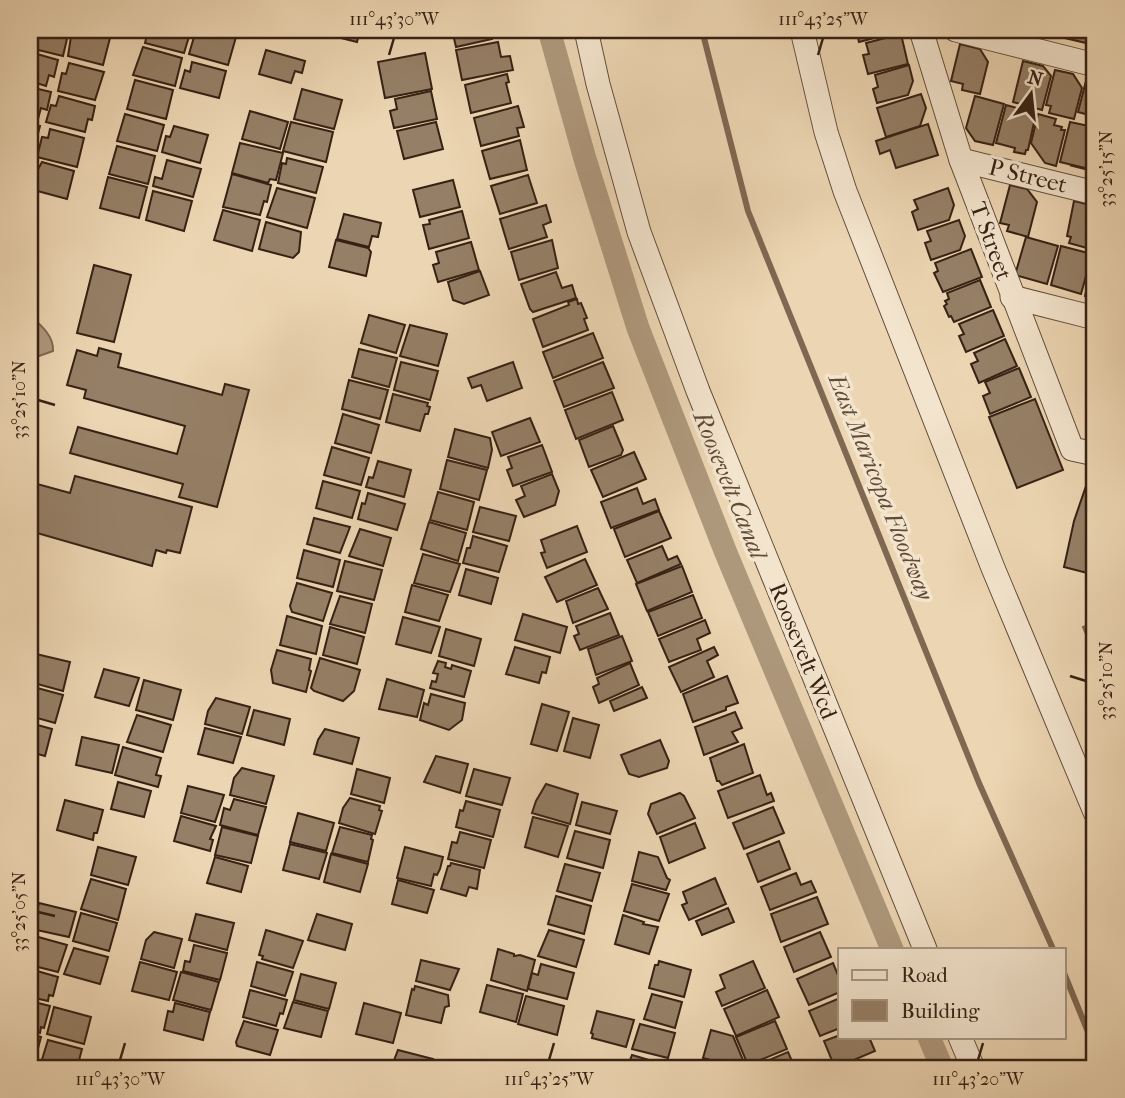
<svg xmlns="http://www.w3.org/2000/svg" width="1125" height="1098" font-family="'IM FELL French Canon',serif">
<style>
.water{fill:#ae987c;stroke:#7e6852;stroke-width:2}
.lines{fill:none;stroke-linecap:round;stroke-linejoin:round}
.stream{stroke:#7e6852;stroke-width:6}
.canal{stroke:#ae987c;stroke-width:23}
.building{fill:#957f66;stroke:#362114;stroke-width:2}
.minor-casing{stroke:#644e3c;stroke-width:25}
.minor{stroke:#f3e4cd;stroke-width:23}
.ticks{fill:none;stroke:#362114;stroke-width:2.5}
.labels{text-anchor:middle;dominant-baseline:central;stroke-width:7;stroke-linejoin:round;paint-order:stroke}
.street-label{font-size:23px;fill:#362114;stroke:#f3e4cd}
.water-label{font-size:24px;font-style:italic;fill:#604b38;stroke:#f3e4cd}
.neatline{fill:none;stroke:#362114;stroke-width:2.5}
.ticks-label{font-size:18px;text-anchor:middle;fill:#362114}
</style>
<rect width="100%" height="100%" fill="#ecd5b2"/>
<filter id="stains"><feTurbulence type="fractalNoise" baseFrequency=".00286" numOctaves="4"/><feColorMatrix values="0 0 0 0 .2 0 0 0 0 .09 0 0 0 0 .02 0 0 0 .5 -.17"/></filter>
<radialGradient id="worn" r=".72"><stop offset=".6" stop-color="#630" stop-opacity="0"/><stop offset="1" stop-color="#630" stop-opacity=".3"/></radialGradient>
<g class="water">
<path d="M30,316C41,325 54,336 53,351L39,356L30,343Z"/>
<path d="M1095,622V656L1083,627Z"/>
</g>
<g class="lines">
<g class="stream">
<path d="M702,30L748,211L979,783L1053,949"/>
<path d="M1064,973L1095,1049"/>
</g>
<g class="canal">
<path d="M549,30L585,159L638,328L726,553L892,949"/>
<path d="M929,1037L942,1068"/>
</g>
</g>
<g class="building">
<path d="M30,30H69L63,56L30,48Z"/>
<path d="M72,30L110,38L103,65L68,56Z"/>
<path d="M148,30H191L184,53L145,43Z"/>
<path d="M196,30H211L236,37L228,65L189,54Z"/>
<path d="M318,30H360L357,42L317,32Z"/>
<path d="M452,30H490L492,39L456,47Z"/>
<path d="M856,30H895L894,33L859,42Z"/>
<path d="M1035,30H1055L1054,33L1050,32L1049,36L1039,34Z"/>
<path d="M1060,30H1089L1086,43L1065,38Z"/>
<path d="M901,34L908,64L868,74L863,55L869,54L866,43Z"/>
<path d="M498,42L501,57L510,56L513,70L462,80L456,50Z"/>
<path d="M960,44L980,49L988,62L980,94L962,90L963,84L951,81Z"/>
<path d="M143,47L182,58L175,86L133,75Z"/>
<path d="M266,50L305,61L302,73L295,71L291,83L259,74Z"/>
<path d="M30,52L58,60L54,77L49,75L46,86L30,81Z"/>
<path d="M425,53L432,89L385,98L378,62Z"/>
<path d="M1023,61L1043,66L1051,76L1042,110L1013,102Z"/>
<path d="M192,62L226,71L219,98L180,88L185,70L190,72Z"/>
<path d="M69,63L104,72L95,100L58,91L62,73L66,74Z"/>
<path d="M909,65L913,81L908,95L877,103L873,89L878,87L875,75Z"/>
<path d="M1055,70L1073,74L1082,88L1074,119L1049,113L1051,106L1046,105Z"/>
<path d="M507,74L509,82L506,83L511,103L471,113L465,85Z"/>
<path d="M1087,77L1095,80V124L1087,122L1089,115L1078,112Z"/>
<path d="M135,80L173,90L166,119L127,109Z"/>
<path d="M30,87L51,92L47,110L41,108L38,119L30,117Z"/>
<path d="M302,89L342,100L334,129L294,119Z"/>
<path d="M431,91L437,119L394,128L390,111L397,109L395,99Z"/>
<path d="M921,94L926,108L920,126L886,137L877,108Z"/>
<path d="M59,96L95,106L92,120L88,119L85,132L46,122L51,105L56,106Z"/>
<path d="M975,96L1004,104L993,145L975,141L966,128Z"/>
<path d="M1006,105L1032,112L1031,117L1035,118L1028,150H1026L1025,154L1014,152L1015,148L996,143Z"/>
<path d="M518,106L524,127L517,128L519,136L481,146L474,118Z"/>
<path d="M250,111L288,122L280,149L242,139Z"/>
<path d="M125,114L164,125L157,151L117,141Z"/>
<path d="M1038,114L1056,119L1054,125L1062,127L1061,130H1065L1056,166L1045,163L1031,143Z"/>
<path d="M291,122L333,132L326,162L283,151Z"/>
<path d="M436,122L443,149L404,159L397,131Z"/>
<path d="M1070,122L1089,126L1088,132L1095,133V144L1089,169L1060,162Z"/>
<path d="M30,124L40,126L36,141L32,140L30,147Z"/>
<path d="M928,124L938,155L896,168L890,150L880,154L876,141Z"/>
<path d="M174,126L208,135L200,163L162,152L166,136L170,137Z"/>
<path d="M50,129L84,138L77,167L37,157L42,137L48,138Z"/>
<path d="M520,140L527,170L490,179L482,151Z"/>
<path d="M240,143L283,153L276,180L270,179L268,183L232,173Z"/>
<path d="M117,146L155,156L148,184L109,174Z"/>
<path d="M287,158L323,167L316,193L278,183L282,163L286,164Z"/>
<path d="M167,160L201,169L193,197L153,186L155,177L162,179Z"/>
<path d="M42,162L74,171L67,199L30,189L32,172L36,173Z"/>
<path d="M232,174L271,185L267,202L264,201L260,215L223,207Z"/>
<path d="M528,175L537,203L500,214L491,186Z"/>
<path d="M108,177L147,187L139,218L100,208Z"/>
<path d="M453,180L460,207L420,217L413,190Z"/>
<path d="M1010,185L1027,189L1037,202L1028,237L1007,231L1009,225L1000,223Z"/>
<path d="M277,188L315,198L307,228L267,217Z"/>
<path d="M948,188L954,205L949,220L918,230L912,212L918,209L914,200Z"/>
<path d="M153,191L192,201L184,231L146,220Z"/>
<path d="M1074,201L1095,206L1094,250L1069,243L1071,237L1067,236Z"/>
<path d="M546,205L551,222L543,225L547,237L509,249L500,219Z"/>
<path d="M223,210L260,220L252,251L214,240Z"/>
<path d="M462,211L469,238L429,249L423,225L430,224L429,220Z"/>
<path d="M344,214L381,223L378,237L372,236L369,247L337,239Z"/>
<path d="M959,220L965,236L960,250L931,260L925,243L931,241L927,231Z"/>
<path d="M266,222L301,232L299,252L293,258L259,249Z"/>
<path d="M1026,237L1058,246L1047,284L1015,275Z"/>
<path d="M336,240L368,248L371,252L366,276L329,267Z"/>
<path d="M552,240L558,268L519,280L511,252Z"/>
<path d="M471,242L479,270L438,282L433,265L439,263L436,252Z"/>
<path d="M1061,246L1092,254L1081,294L1051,285Z"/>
<path d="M971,249L982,277L943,292L934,273L938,271L935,263Z"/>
<path d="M1095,255V298L1085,296Z"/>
<path d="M30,259L38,261L30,290Z"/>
<path d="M94,265L131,275L114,342L77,333Z"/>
<path d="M480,271L489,295L464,304L453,300L448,282Z"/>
<path d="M556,272L562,288L572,285L576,298L533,312L530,309L521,284Z"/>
<path d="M980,280L991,307L954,322L951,316L949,317L944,306L947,304L945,301L949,299L947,293Z"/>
<path d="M577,299L578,304L581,303L587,318L584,319L588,330L543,347L533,319L569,305L568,302Z"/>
<path d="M993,310L1004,336L966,352L959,336L964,334L959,324Z"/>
<path d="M369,315L405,325L396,353L361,343Z"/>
<path d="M410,325L447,334L438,366L400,356Z"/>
<path d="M593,333L603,358L553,378L543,352Z"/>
<path d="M1005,339L1017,366L979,383L971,364L978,361L974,353Z"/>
<path d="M99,348L121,354L118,367L222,395L225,384L249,390L217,507L179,497L183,484L70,453L78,427L177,454L185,426L84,398L86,390L67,385L77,350L97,356Z"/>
<path d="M359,349L397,358L389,387L352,377Z"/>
<path d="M401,362L438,371L430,400L394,390Z"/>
<path d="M513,362L522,388L487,401L481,385L472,388L468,378Z"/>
<path d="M603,362L614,388L564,407L554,381Z"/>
<path d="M1019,368L1031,397L990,414L983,396L990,393L985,382Z"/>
<path d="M349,380L388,390L380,419L342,409Z"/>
<path d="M612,392L623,420L576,439L565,410Z"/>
<path d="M393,394L428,403L427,406L430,407L428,414H425L420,431L386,422Z"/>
<path d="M1035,399L1063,470L1017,488L989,417Z"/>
<path d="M343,414L379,425L371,453L335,443Z"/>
<path d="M530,418L540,442L501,456L492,432Z"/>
<path d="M613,426L623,450L621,455L589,467L579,440Z"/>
<path d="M455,429L490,438L492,450L488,468L448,457Z"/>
<path d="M542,445L552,472L513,486L507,470L512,468L508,457Z"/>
<path d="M332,447L369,458L361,485L324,475Z"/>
<path d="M634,452L646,479L603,497L591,470Z"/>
<path d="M447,460L487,470L479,500L440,489Z"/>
<path d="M378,461L411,470L404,497L366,487L369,477L373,478Z"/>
<path d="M552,474L559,491L555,505L524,517L516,500L525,496L521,486Z"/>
<path d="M75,476L192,507L180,553L167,550L166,553L156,550L152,566L30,531V482L70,493Z"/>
<path d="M323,481L360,491L352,518L316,508Z"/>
<path d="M1086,486L1095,489V575L1064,567L1074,521Z"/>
<path d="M637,488L643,504L655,499L659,510L611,528L601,502Z"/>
<path d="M438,492L474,502L467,530L430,520Z"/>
<path d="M368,493L405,504L397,530L358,519L362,503L365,504Z"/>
<path d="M480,507L516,516L509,541L473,532Z"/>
<path d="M659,511L671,538L625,557L614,529Z"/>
<path d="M314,518L350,527L340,553L307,544Z"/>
<path d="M429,522L466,533L458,561L421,549Z"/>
<path d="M577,526L587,552L547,568L541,553L545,552L541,540Z"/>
<path d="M360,529L391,538L383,566L349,556Z"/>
<path d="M473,536L507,546L499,572L463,563L467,548H470Z"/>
<path d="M662,546L668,560L677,556L681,564L637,583L627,560Z"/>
<path d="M304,550L340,560L333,587L297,578Z"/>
<path d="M423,554L460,564L450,592L414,583Z"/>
<path d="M585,559L597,585L557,602L545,577Z"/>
<path d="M345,561L382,570L374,600L337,591Z"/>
<path d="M682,566L692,592L647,611L636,584Z"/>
<path d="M466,569L498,578L491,604L459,595Z"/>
<path d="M297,583L332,593L323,621L292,612L290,606Z"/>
<path d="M412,585L448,595L439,621L405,612Z"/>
<path d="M598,588L608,609L573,623L566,601Z"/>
<path d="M693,595L702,618L658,636L648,612Z"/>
<path d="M340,596L372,604L365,633L330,624Z"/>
<path d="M610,613L619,635L580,650L574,636L579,634L576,626Z"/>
<path d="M523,614L567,627L560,653L515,640Z"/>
<path d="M287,616L322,626L316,654L280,645Z"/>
<path d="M403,617L440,627L431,653L396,644Z"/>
<path d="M705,620L710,633L697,639L701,650L669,662L659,639Z"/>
<path d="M330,627L364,637L357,664L323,655Z"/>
<path d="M446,629L481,639L474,666L439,656Z"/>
<path d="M622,636L632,661L596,675L588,649Z"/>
<path d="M515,647L550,657L546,673L542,672L539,683L506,674Z"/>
<path d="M714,647L718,655L707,661L714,677L681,692L669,667Z"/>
<path d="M277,650L311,659L309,670L311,671L306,692L273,683L271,670Z"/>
<path d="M36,654L70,662L63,691L30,682V664L33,665Z"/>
<path d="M320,658L360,670L354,691L343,701L314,691L311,688Z"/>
<path d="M438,661L446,663L445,667L451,669L452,665L471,671L464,697L430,688L432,681L436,682L438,674L433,673Z"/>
<path d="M630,663L639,685L599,703L593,687L599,684L597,678Z"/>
<path d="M104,669L139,678L129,706L95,697Z"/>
<path d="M727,676L738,703L726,707V710L693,722L683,694Z"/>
<path d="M387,679L424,690L417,717L379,709Z"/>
<path d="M144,680L181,690L173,720L136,710Z"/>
<path d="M30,686L63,695L55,723L30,716Z"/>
<path d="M642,687L647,698L614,711L610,701Z"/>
<path d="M431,694L465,703L462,720L449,730L420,720L424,703L428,705Z"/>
<path d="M216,698L250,707L242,734L205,724L208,711Z"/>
<path d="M542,704L569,712L557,751L531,744Z"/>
<path d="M254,710L290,719L284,745L247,735Z"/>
<path d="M735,712L742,728L732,732L738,742L704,755L695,727Z"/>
<path d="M137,715L171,725L163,752L127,742Z"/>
<path d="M573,718L599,725L590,758L564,751Z"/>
<path d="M30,723L52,729L45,756L30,752Z"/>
<path d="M205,728L241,737L233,763L198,754Z"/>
<path d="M325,729L359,738L352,764L314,754L318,740Z"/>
<path d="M82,737L119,745L112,773L76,765Z"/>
<path d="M660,740L669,761L667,768L639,777L629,774L621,755Z"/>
<path d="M744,744L753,773L722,785L719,781H717L710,758Z"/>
<path d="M123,747L161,758L156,775L161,776L158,787L115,775Z"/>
<path d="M436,756L468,764L460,793L424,782Z"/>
<path d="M242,768L274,776L266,804L230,795L234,778Z"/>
<path d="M357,769L390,778L384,803L351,794Z"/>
<path d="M474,769L510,778L502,805L466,796Z"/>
<path d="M760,775L767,795L771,793L774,801L728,818L718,791Z"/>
<path d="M118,782L151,791L144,817L111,809Z"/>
<path d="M546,784L578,794L570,824L532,813L536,801Z"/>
<path d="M188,786L224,795L215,822L181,813Z"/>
<path d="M680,793L684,796L695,818L657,834L648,814L651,804Z"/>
<path d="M350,798L380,806L379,810L382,811L375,834L339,823L343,808Z"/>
<path d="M234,799L266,807L258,835L220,825L224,808L230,810Z"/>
<path d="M65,800L103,810L97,833H94L93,840L57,830Z"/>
<path d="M466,801L500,810L493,837L456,827L460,810L463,811Z"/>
<path d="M582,802L617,811L610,834L576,825Z"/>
<path d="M773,807L784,833L744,849L733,823Z"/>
<path d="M298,813L334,823L326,851L290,842Z"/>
<path d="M181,816L216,826L210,839L213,840L210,851L174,841Z"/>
<path d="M533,817L568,826L558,857L525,847Z"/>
<path d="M695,823L705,848L669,863L660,837Z"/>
<path d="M222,827L258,836L251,863L215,855Z"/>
<path d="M340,827L372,835L371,839L373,840L368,862L332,853Z"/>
<path d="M575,831L610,840L603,868L567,858Z"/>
<path d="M460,832L491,840L484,868L448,859L452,842L457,843Z"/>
<path d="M779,841L790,869L758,882L747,854Z"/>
<path d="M290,844L327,853L319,879L283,870Z"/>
<path d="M98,847L136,857L128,885L91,875Z"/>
<path d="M405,847L443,857L440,869L437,875L434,874L431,886L397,878Z"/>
<path d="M639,852L658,857L667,878L670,880L666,890L632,881Z"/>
<path d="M331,854L368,864L360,892L324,882Z"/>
<path d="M215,857L248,866L241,892L207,883Z"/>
<path d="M451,863L480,870L477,889L469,887L466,896L441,889L448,866H450Z"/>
<path d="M565,864L600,873L592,901L557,891Z"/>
<path d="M796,873L801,885L811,881L816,892L770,910L761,887Z"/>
<path d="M715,878L726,904L689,920L682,905L687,903L683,892Z"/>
<path d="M91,879L126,889L118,920L81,909Z"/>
<path d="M398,880L434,890L427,913L392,904Z"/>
<path d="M632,884L669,894L659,921L624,911Z"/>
<path d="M556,896L591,906L584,934L548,924Z"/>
<path d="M817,897L828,924L781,942L771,914Z"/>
<path d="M39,903L76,912L69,937L32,929Z"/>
<path d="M728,908L734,922L702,935L696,921Z"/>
<path d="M81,913L117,923L109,951L73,941Z"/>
<path d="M196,914L234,923L227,950L189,940Z"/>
<path d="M317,914L352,924L345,950L308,940Z"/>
<path d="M623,915L644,922L643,924L658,927L649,954L615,944Z"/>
<path d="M266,930L303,941L293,968L262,959L263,956L259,955Z"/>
<path d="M549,930L584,940L576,967L538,956Z"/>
<path d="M154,932L182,939L174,968L141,959L146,940Z"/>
<path d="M820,932L831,957L794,972L784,947Z"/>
<path d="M31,935L67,945L58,972L30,965Z"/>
<path d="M194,945L227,953L220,980L183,971L185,961L190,962Z"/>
<path d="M74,948L108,957L100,984L64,974Z"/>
<path d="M498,949L514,954V956L520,955L535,960L527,991L491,980Z"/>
<path d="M421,960L459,969L450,990L416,981Z"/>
<path d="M659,961L691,970L684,997L649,988L655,965H658Z"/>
<path d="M753,961L765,988L722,1006L716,992L725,988L720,975Z"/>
<path d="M140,962L177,972L169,1000L132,991Z"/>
<path d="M257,962L293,972L285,996L251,986Z"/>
<path d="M833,963L840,980V992L809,1005L797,979Z"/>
<path d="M541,964L574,973L567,999L528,989L532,973L538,975Z"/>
<path d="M30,969L58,977L53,996L49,995L48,1001L30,997Z"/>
<path d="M181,972L219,982L211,1010L173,1000Z"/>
<path d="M301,974L336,983L329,1009L294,1000Z"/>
<path d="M487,985L523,994L516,1022L480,1012Z"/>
<path d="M415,986L448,995L449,1006L445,1007L441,1023L406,1015L412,989L414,990Z"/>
<path d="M250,990L287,1000L283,1014L280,1013L276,1026L243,1017Z"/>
<path d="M767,990L779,1017L736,1036L724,1009Z"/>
<path d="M652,994L682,1002L675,1028L644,1019Z"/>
<path d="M526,996L564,1006L557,1035L518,1024Z"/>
<path d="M840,998V1028L820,1036L809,1011Z"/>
<path d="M30,1001L50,1006L44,1028L41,1027L40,1033L30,1030Z"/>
<path d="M293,1002L328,1011L321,1037L284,1028Z"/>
<path d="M175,1003L210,1012L203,1040L164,1030L168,1011L173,1012Z"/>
<path d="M364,1003L401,1013L393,1043L356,1034Z"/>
<path d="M54,1007L91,1017L84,1044L47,1034Z"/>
<path d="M597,1011L634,1020L626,1047L592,1038L593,1034L591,1033Z"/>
<path d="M244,1021L278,1030L270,1055L237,1046L236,1042Z"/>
<path d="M775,1021L787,1049L748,1065L736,1037Z"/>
<path d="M640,1024L675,1033L668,1058L632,1049Z"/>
<path d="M711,1030L733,1036L743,1060L741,1068L703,1058Z"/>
<path d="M30,1034L41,1037L34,1064L30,1063Z"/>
<path d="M840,1035V1037H869L875,1051L835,1068L824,1041Z"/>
<path d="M48,1040L82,1049L77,1068L40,1066Z"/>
<path d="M398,1050L433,1059L431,1068H391Z"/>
<path d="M788,1052L795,1068H756L755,1066Z"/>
<path d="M632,1055L666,1065L665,1068H627Z"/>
<path d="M872,1060L875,1068H851Z"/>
<path d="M701,1063L722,1068H700Z"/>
</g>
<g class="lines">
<g class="minor-casing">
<g id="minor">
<path d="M586,30L598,84L639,232L698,391L925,949"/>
<path d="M802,30L826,132L845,191L993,568L1095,812"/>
<path d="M921,30L961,160L1072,449L1095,454"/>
<path d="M956,30L1095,65"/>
<path d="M961,160L1095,193"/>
<path d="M1012,297L1095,318"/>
<path d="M960,1037L973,1068"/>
</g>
</g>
<use href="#minor" class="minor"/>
</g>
<path class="ticks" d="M389,55L394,38M818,55L823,38M1070,165L1086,169M38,400L55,405M1070,676L1086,681M38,912L55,916M120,1060L125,1043M549,1060L554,1043M978,1060L983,1043"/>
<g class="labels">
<g class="street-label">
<text transform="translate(1028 176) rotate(14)">P Street</text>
<text transform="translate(991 241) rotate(70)">T Street</text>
<text transform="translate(803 651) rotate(68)">Roosevelt Wcd</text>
</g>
<g class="water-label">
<text transform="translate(730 485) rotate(68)">Roosevelt Canal</text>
<text transform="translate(881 487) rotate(68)">East Maricopa Floodway</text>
</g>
</g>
<rect width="1125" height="1098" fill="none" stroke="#ecd5b2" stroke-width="77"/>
<rect x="838" y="948" width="228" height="91" fill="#f3e4cd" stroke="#a79683" stroke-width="2"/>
<rect x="852" y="970" width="35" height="10" fill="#f3e4cd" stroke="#a79683" stroke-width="2"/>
<text x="901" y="982" font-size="21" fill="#362114">Road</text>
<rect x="852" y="1000" width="35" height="21" fill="#957f66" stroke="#a79683" stroke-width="2"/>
<text x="901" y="1018" font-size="21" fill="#362114">Building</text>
<g transform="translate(1031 94) rotate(15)" stroke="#f3e4cd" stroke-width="5" paint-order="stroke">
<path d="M0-5L12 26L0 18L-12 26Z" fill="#362114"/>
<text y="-10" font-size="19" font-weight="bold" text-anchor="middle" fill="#362114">N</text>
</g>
<rect x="38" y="38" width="1048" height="1022" class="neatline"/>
<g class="ticks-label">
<text x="394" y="25">111°43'30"W</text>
<text x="823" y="25">111°43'25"W</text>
<text transform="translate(1106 169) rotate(-90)" y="6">33°25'15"N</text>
<text transform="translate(19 400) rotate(-90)" y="6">33°25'10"N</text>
<text transform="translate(1106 681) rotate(-90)" y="6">33°25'10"N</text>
<text transform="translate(19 912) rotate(-90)" y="6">33°25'05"N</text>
<text x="120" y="1085">111°43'30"W</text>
<text x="549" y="1085">111°43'25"W</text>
<text x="978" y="1085">111°43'20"W</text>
</g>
<rect width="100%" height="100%" filter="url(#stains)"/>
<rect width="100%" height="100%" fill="url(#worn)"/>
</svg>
